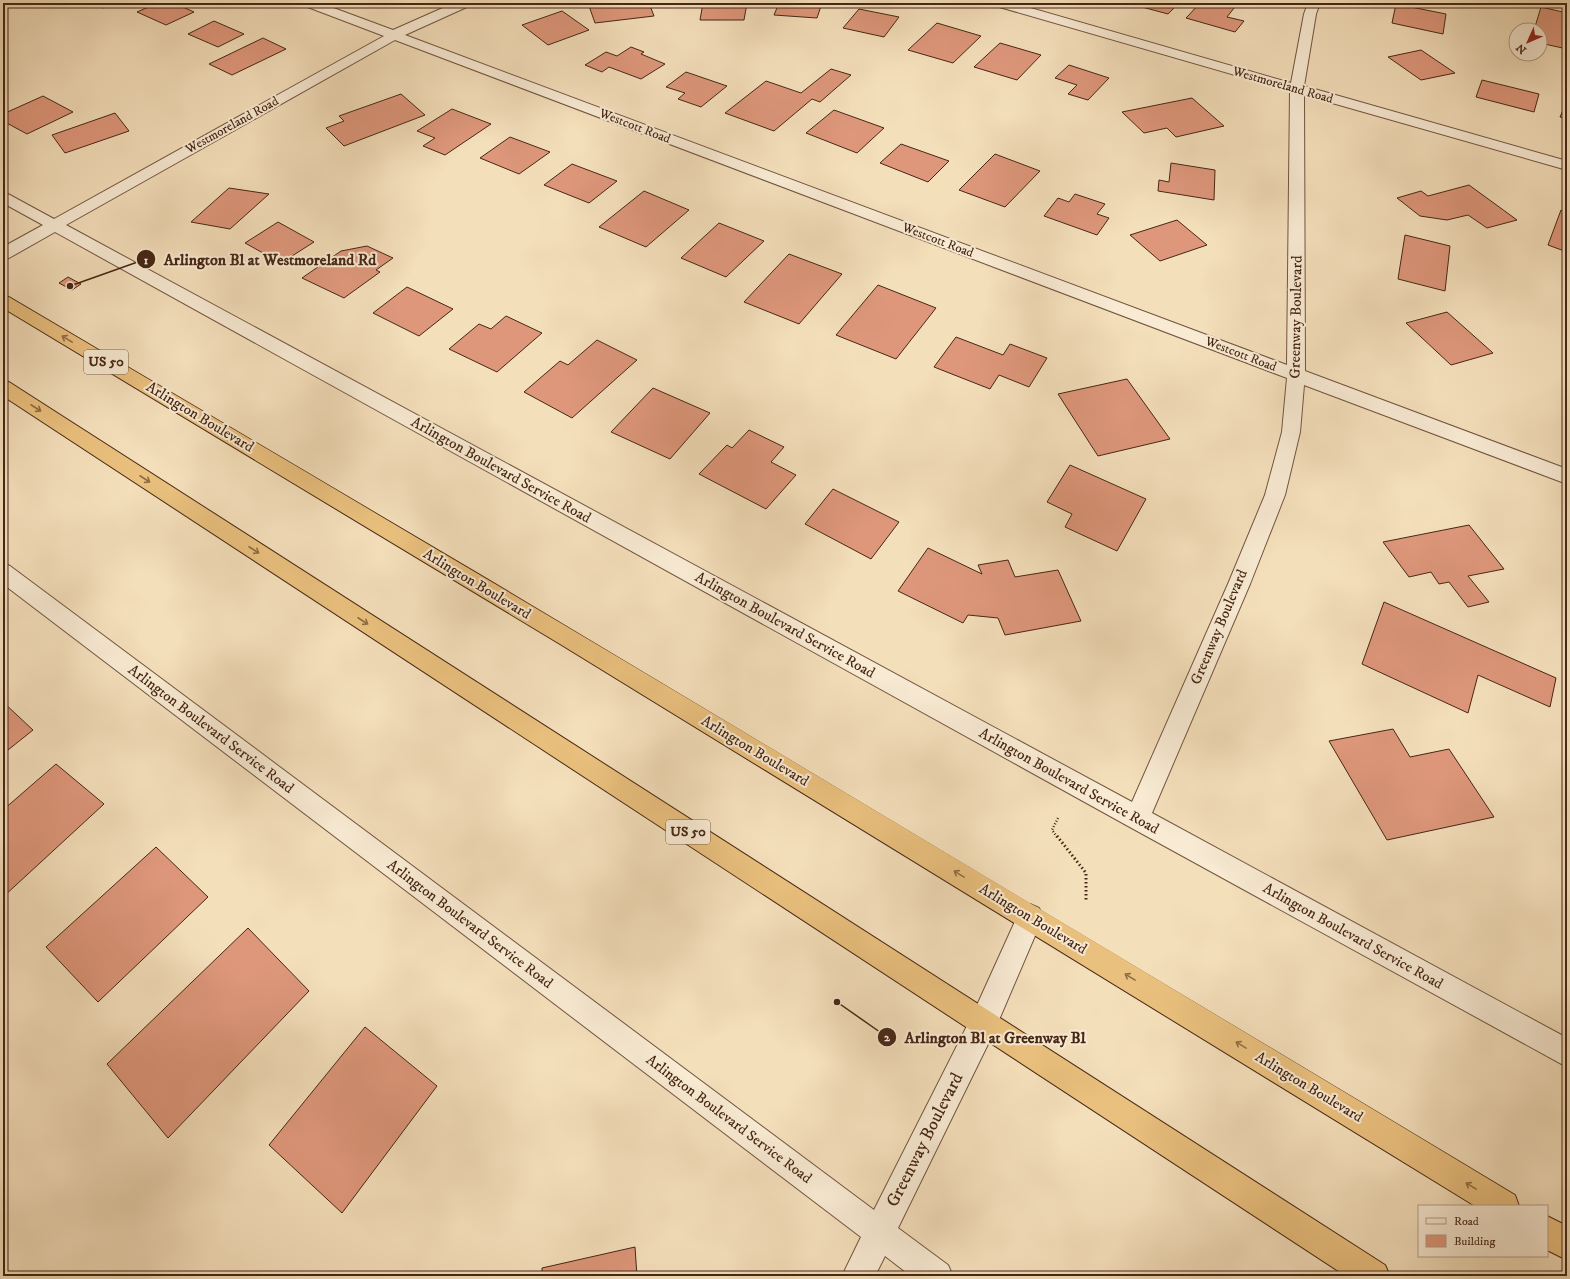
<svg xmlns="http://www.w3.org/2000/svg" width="1570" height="1279" font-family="'IM FELL DW Pica',serif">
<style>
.building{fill:#de977b;stroke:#462714}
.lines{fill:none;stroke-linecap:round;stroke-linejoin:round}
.minor-casing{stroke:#72553e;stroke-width:2}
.highway-casing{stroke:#462714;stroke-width:2}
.path-far1{stroke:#462714;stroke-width:2.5;stroke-dasharray:1 2;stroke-linecap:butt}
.path{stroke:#462714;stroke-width:3;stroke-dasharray:1.5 2.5;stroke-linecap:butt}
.minor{fill:#f8ead3;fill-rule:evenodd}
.highway{fill:#eac07e;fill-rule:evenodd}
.oneway{stroke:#906c44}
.labels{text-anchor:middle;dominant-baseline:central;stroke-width:4;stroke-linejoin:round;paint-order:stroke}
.far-street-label{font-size:13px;fill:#462714;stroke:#f8ead3}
.shield{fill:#f8ead3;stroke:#7b624d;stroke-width:1}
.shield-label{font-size:14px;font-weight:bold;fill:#462714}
.street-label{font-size:15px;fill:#462714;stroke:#f8ead3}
.near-street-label{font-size:18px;fill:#462714;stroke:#f8ead3}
.leader{fill:none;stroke:#462714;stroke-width:1.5}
.callout-dot{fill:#462714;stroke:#f8ead3;stroke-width:1.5}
.mark-label{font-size:12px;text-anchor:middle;font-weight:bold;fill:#fff}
.callout-label{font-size:16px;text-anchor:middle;font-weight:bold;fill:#462714;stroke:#f8ead3;stroke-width:4;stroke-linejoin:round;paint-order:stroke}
</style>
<rect width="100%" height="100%" fill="#f4dfbb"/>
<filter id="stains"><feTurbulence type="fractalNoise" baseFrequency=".005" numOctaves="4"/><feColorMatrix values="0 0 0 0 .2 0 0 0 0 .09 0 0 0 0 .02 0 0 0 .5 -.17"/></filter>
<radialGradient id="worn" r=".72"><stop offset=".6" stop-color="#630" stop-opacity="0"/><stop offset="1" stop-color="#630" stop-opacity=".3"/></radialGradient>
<g class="building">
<path d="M95,3H117L103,8Z"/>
<path d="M158,3H174L194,12L166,25L137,12Z"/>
<path d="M615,3H649L654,16L595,23L589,6Z"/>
<path d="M703,3H747L744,20H700Z"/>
<path d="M779,3H822L817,18L774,15Z"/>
<path d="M1127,3H1179L1168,14Z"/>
<path d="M1200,3H1238L1227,17L1244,21L1235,32L1186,18Z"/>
<path d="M1396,4L1446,14L1443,34L1392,23Z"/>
<path d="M1541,7L1567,13V49L1540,43V30H1534Z"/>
<path d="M859,9L899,17L884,37L843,28Z"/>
<path d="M562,11L589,30L548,45L522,25Z"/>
<path d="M214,21L244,34L218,47L188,34Z"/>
<path d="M937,23L981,36L953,63L908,50Z"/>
<path d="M263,38L286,49L232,75L209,64Z"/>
<path d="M1000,43L1041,55L1017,80L974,67Z"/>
<path d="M631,47L644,52L641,54L665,64L641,79L609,67L602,72L585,65L606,52L617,56Z"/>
<path d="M1421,50L1455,73L1421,80L1388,57Z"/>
<path d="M1069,65L1109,78L1088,100L1068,94L1077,85L1055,78Z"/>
<path d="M831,69L851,75L820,102L812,99L774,131L725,113L766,81L801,93Z"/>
<path d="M686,72L727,86L701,107L678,99L685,93L666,87Z"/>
<path d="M1482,80L1539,94L1534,112L1476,97Z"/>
<path d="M401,94L425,115L344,146L326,128L344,121L339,116Z"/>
<path d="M43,96L73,112L27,134L3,121V114Z"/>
<path d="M1192,98L1224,126L1176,137L1167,128L1144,133L1122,112Z"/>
<path d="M1567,101V119L1560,117Z"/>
<path d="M452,109L491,124L445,155L423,146L435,138L417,131Z"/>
<path d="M834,110L884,128L857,153L806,133Z"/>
<path d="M115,113L129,131L65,153L52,135Z"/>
<path d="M510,137L550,152L519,174L480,158Z"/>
<path d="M901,144L949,161L928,182L880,163Z"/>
<path d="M995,154L1040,171L1005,207L959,190Z"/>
<path d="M1171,163L1215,170L1214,200L1158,191L1159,180L1169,182Z"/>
<path d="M572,164L617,181L589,203L544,185Z"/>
<path d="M1469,185L1517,220L1487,228L1468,215L1447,220L1420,216L1397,198L1421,191L1428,196Z"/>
<path d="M229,188L269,194L230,229L191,222Z"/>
<path d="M644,191L689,210L646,247L599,227Z"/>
<path d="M1075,194L1105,204L1097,214L1109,218L1097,235L1044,216L1058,198L1069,202Z"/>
<path d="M1561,210L1567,212V252L1548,245Z"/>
<path d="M1177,220L1207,245L1160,261L1130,235Z"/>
<path d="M278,222L314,242L281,263L245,243Z"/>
<path d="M719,223L764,241L726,277L681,258Z"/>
<path d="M1405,235L1450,246L1445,291L1398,279Z"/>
<path d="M367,246L393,258L376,270L380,272L344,298L302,278L341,251Z"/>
<path d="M789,254L842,274L799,324L744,302Z"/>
<path d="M68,277L81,284L72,290L59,283Z"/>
<path d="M878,285L936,308L896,359L836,335Z"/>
<path d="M407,287L453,309L419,336L373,313Z"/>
<path d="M1447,312L1493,353L1451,365L1406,323Z"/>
<path d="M506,316L542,333L497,372L449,349L479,324L491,329Z"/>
<path d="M956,337L1003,355L1010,344L1047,358L1029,387L999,375L990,389L934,367Z"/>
<path d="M597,340L637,360L572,418L524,392L560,361L568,365Z"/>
<path d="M1127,379L1170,439L1098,456L1058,394Z"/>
<path d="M653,388L710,413L670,459L611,432Z"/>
<path d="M749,430L784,447L771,462L796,475L766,509L699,474L727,445L732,448Z"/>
<path d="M1070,465L1146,499L1117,551L1065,527L1072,514L1047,502Z"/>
<path d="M833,489L899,522L871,559L805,524Z"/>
<path d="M1469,525L1504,569L1468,576L1489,602L1468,607L1449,582L1439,584L1431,572L1409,577L1383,542Z"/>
<path d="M928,548L982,574L978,565L1008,560L1015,577L1058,570L1081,621L1005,635L998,618L968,615L963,623L898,591Z"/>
<path d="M1384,602L1556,678L1550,707L1478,675L1468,713L1362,664Z"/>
<path d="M3,702L33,730L3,754Z"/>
<path d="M1393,729L1410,757L1449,749L1494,817L1387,840L1329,741Z"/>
<path d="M56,764L104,804L3,897V810Z"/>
<path d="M156,847L208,897L98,1002L46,947Z"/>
<path d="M248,928L309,991L168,1138L107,1064Z"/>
<path d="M365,1027L437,1086L342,1213L269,1145Z"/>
<path d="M635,1247L637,1276H542V1268Z"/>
</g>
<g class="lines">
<g class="minor-casing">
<g id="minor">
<path d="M303,3H320L393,30L454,3H471L469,6L405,35L1287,365L1290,91L996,6L994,3H1013L1291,83L1304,14L1308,3H1320L1316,14L1304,86L1567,161V170L1304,95L1305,371L1567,469V484L1304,385L1300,432L1285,495L1250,584L1152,813L1567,1038V1067L1128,826L55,232L9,258L3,259V247L43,225L3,203V192L8,194L54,219L384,36L305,6ZM395,40L1287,378L1282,432L1265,495L1228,584L1132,802L66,225Z"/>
<path d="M3,563L10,566L874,1210L973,1014L1021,908L1030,904L1039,908L1043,917L993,1034L898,1228L948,1265L953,1276H911L885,1256L875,1276H842L861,1237L3,584Z"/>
</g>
</g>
<g class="highway-casing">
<g id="highway">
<path d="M3,296L9,297C513,593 1015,893 1515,1195L1519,1206H1475L560,644L3,308Z"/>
<path d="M3,381L9,382L1385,1265L1390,1276H1346L3,396Z"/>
<path d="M1547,1216L1567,1226V1260L1547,1250Z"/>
</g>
</g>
<path class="path-far1" d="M1057,837L1052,830L1058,818"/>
<path class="path" d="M1057,836L1086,873V900"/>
<use href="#minor" class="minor"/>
<use href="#highway" class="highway"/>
</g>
<defs><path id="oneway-shaft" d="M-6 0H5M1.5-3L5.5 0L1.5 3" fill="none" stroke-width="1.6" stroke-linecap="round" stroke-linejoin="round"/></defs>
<g class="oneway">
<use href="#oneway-shaft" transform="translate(67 339) rotate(-149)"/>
<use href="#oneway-shaft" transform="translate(36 408) rotate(33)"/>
<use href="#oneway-shaft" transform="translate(145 479) rotate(33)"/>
<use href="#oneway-shaft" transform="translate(254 550) rotate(33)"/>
<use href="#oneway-shaft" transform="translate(363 621) rotate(33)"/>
<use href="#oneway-shaft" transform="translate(959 874) rotate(-149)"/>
<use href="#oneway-shaft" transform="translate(1130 977) rotate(-149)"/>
<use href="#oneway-shaft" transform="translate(1241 1045) rotate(-149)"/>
<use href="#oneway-shaft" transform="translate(1471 1186) rotate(-149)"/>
</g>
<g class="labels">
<g class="far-street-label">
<text transform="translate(1283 85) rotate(16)">Westmoreland Road</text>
<text transform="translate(232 125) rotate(-29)">Westmoreland Road</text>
<text transform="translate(635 126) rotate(21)">Westcott Road</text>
<text transform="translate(938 240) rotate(21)">Westcott Road</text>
<text transform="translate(1241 354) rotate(21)">Westcott Road</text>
</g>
<g class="shield">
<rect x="84" y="350" width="44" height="24" rx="3"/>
<rect x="666" y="820" width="44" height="24" rx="3"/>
</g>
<g class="shield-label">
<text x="106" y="362">US 50</text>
<text x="688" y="832">US 50</text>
</g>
<g class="street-label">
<text transform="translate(1296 317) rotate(-89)">Greenway Boulevard</text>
<text transform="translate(200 417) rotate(31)">Arlington Boulevard</text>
<text transform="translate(501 470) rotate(29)">Arlington Boulevard Service Road</text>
<text transform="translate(477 584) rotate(31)">Arlington Boulevard</text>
<text transform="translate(785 625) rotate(29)">Arlington Boulevard Service Road</text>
<text transform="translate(1219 627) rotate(-67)">Greenway Boulevard</text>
<text transform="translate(211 729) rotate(37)">Arlington Boulevard Service Road</text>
<text transform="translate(755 751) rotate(31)">Arlington Boulevard</text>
<text transform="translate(1069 781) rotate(29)">Arlington Boulevard Service Road</text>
<text transform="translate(1033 919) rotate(31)">Arlington Boulevard</text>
<text transform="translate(470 924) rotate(37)">Arlington Boulevard Service Road</text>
<text transform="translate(1353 936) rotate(29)">Arlington Boulevard Service Road</text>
<text transform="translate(1309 1087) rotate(31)">Arlington Boulevard</text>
<text transform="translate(729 1119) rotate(37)">Arlington Boulevard Service Road</text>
</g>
<g class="near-street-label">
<text transform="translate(925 1140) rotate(-63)">Greenway Boulevard</text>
</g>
</g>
<path class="leader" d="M70 286L146 259M837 1002L887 1037"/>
<g class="callout-dot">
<circle cx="70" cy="286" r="4"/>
<circle cx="837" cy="1002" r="4"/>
<circle cx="146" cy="259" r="10"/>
<circle cx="887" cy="1037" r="10"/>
</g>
<g class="mark-label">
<text x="146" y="264">1</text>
<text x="887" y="1041">2</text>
</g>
<g class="callout-label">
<text x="270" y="265">Arlington Bl at Westmoreland Rd</text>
<text x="995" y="1043">Arlington Bl at Greenway Bl</text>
</g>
<rect width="1570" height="1279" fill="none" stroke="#f4dfbb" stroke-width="16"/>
<rect x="4" y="4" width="1562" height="1271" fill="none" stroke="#462714" stroke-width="2"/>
<rect x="8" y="8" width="1554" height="1263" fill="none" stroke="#462714"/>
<rect x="1418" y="1205" width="130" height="52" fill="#f8ead3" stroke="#b19c87"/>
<rect x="1426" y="1218" width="20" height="6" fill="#f8ead3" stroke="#b19c87"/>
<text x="1454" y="1225" font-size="12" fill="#462714">Road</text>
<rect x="1426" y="1235" width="20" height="12" fill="#de977b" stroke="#b19c87"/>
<text x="1454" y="1245" font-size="12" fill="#462714">Building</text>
<g transform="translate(1528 42) rotate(225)"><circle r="19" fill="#f8ead3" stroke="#b19c87"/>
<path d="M0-3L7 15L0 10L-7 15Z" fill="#8f2418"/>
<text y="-6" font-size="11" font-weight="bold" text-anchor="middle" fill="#462714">N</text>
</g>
<rect width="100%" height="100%" filter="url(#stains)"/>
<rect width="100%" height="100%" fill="url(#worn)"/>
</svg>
